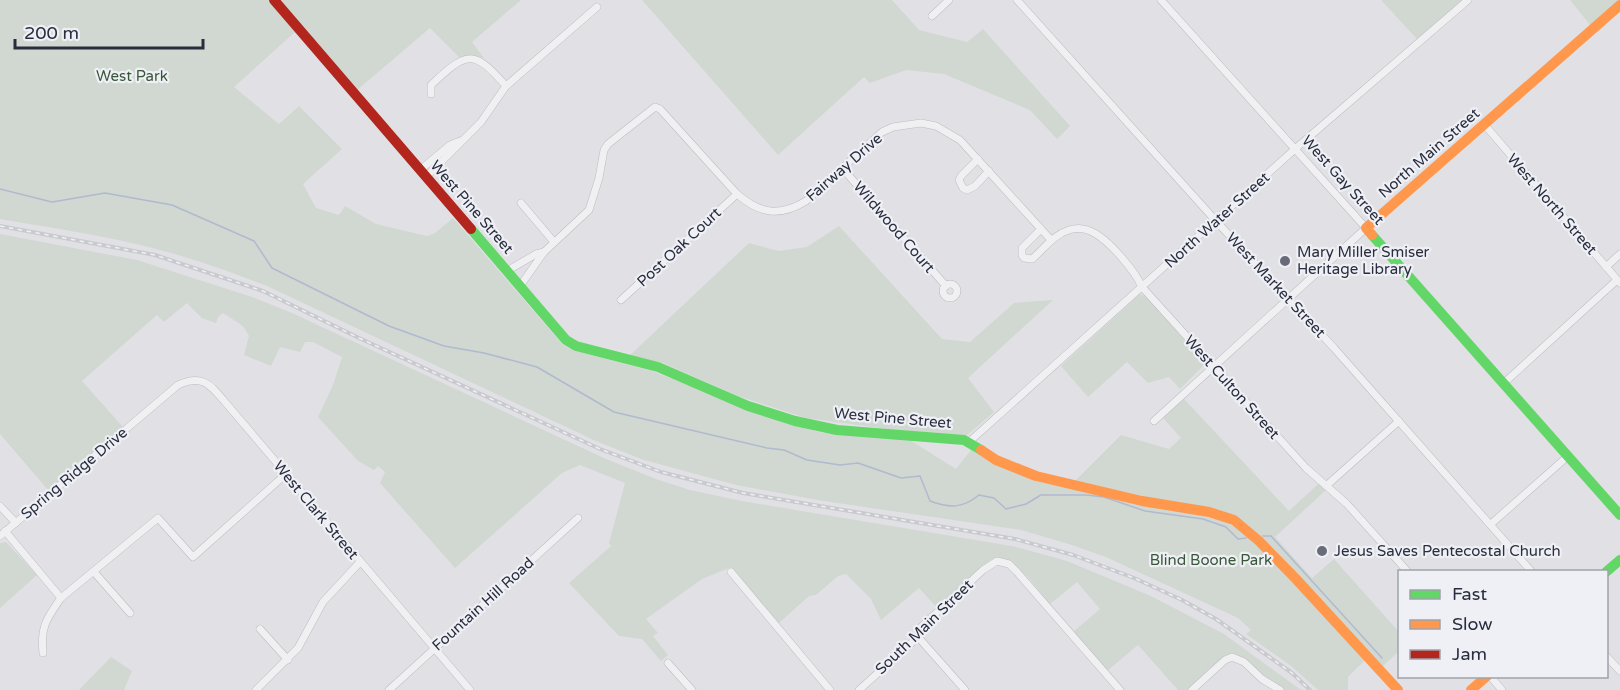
<svg xmlns="http://www.w3.org/2000/svg" width="1620" height="690" font-family="'Varela Round',sans-serif">
<style>
.green{fill:#d0d8d1}
.lines{fill:none;stroke-linecap:round;stroke-linejoin:round}
.stream{stroke:#b1b9cf;stroke-width:1.5}
.street-casing{stroke:#bcbdc1;stroke-width:8}
.street{stroke:#f0f0f2;stroke-width:7}
.fast{stroke:#63d668;stroke-width:10}
.slow{stroke:#ff974d;stroke-width:10}
.jam{stroke:#b3261e;stroke-width:10}
.rail-casing{stroke:#c9cacd;stroke-width:4}
.rail{stroke:#eef0f5;stroke-width:1.5;stroke-dasharray:4.5;stroke-linecap:butt}
.poi-dot{fill:#696c78;stroke:#eef0f5;stroke-width:2}
.labels{text-anchor:middle;dominant-baseline:central;stroke-width:4.5;stroke-linejoin:round;paint-order:stroke}
.park-label{font-size:15px;fill:#375737;stroke:#eef0f5}
.street-label{font-size:15px;fill:#292d3d;stroke:#eef0f5}
.poi-label{font-size:15px;fill:#292d3d;stroke:#eef0f5;text-anchor:start}
</style>
<rect width="100%" height="100%" fill="#e1e1e5"/>
<g class="green">
<path d="M0,0H268L295,32L234,87L279,124L299,106L342,149L303,184L316,208L339,215L345,206L376,224L427,236L435,233L453,218L563,345L572,350L652,371L795,426L824,433L910,440L956,469L971,450L995,465L1040,482L1191,513L1230,523L1239,529L1273,561L1365,660L1348,677V690H1318L1291,666L1246,634L1251,630L1238,618L1108,558L1072,545L1021,530L817,500L736,485L644,460L598,442L267,286C225,270 184,255 140,245C94,234 47,227 0,219Z"/>
<path d="M278,0H521L472,42L484,58L470,56L459,57L430,28L356,91Z"/>
<path d="M642,0H892L919,30L967,42L983,29L1070,126L1057,139L1030,110L944,74L906,70L870,83L864,77L778,155Z"/>
<path d="M1381,0H1462L1417,39Z"/>
<path d="M1570,0H1619L1591,26Z"/>
<path d="M839,226L942,339L970,342L1014,303L1053,300L968,378L994,412L966,436L888,429L806,418L738,396L663,363L629,356L749,243L779,251L807,247Z"/>
<path d="M0,234L137,260L252,297L292,313L606,459L656,479L690,490L742,501L1012,546L1067,561L1151,596L1224,634L1301,690H1284L1238,656C1219,654 1201,678 1188,690H1178L1138,645L1106,672L1073,632L1100,609L1077,582L1050,604C1035,587 1015,552 989,561L938,609L919,588L881,620L871,599L846,574L838,576L816,595L809,596L778,624L736,572L729,568L702,579L646,619L658,633L653,636L668,655L661,661L642,639L619,636L569,583L611,546L609,543L625,483L580,465L562,473L455,568L380,483L385,472L378,466L374,470L358,461L318,417L333,385L342,357L313,342H305L300,352L280,347L271,366L244,355L249,336L243,326L223,313L218,317L216,323L202,318L187,303L164,322L157,315L82,381L123,427L48,490L0,434Z"/>
<path d="M1140,294L1148,298L1203,362L1204,365L1180,389L1169,377L1148,383L1127,362L1088,397L1061,366Z"/>
<path d="M1184,399L1289,511L1318,484L1326,490L1275,537L1312,578L1334,559L1399,632V651L1383,666L1255,532L1169,502L1075,481L1121,435L1169,449L1181,438L1163,418Z"/>
<path d="M6,542L37,575L0,608V543Z"/>
<path d="M111,657L132,671L124,690H79Z"/>
</g>
<g class="lines">
<g class="stream">
<path d="M0,189L52,202L105,193L172,205L254,241L272,268L389,326L444,346L484,353L537,367L614,412L767,448L784,450L807,460L840,465L858,463L901,478L920,476L930,501C949,508 962,509 979,495L994,498L1006,509L1026,504L1041,495H1086L1104,497L1145,511L1203,519L1226,527L1238,539L1246,538"/>
<path d="M1263,536H1271L1382,658"/>
</g>
<g class="street-casing">
<g id="street">
<path d="M1017,0L1216,221L1334,348L1532,572"/>
<path d="M932,16L949,0"/>
<path d="M431,94V85C466,52 473,48 506,86"/>
<path d="M1484,124L1620,283"/>
<path d="M978,159L961,176L959,180L963,188L967,190L975,186L989,171"/>
<path d="M843,169L946,286"/>
<path d="M420,170L450,145L460,141"/>
<path d="M426,177L481,122L506,86L597,7"/>
<path d="M521,203L554,242"/>
<path d="M1041,229L1022,248V255L1024,258L1032,259C1044,249 1053,235 1069,230C1078,227 1088,229 1096,234C1111,243 1135,271 1142,287L1306,468L1347,504L1408,572"/>
<path d="M1606,267L1620,254"/>
<path d="M507,271L536,254L544,252"/>
<circle cx="950" cy="291" r="7"/>
<path d="M520,286L544,252L589,210L599,178L604,150L608,144L655,107L660,109L737,194C760,214 780,217 806,201L882,132L893,127L921,123L936,126L960,140L1051,240"/>
<path d="M621,300L737,194"/>
<path d="M1504,383L1617,280"/>
<path d="M1154,421L1366,228L1161,0"/>
<path d="M969,442L1295,149L1468,0"/>
<path d="M1326,486L1399,421"/>
<path d="M0,506L16,523"/>
<path d="M1491,524L1568,456"/>
<path d="M5,531L61,598L158,518L193,557L286,474"/>
<path d="M0,536L178,385C202,374 210,384 225,402L470,690"/>
<path d="M94,572L130,613"/>
<path d="M731,572L830,690"/>
<path d="M260,629L288,660"/>
<path d="M918,637L965,690"/>
<path d="M43,653C40,627 47,618 61,598"/>
<path d="M1606,656L1620,671"/>
<path d="M668,663L692,690"/>
<path d="M1490,676L1502,690"/>
<path d="M256,690L298,648L323,602L360,562"/>
<path d="M389,690L578,518"/>
<path d="M859,690L918,637L919,629L983,570L997,561L1009,564L1017,572L1120,690"/>
<path d="M1192,690L1225,660L1232,657L1244,662L1262,679L1280,690"/>
</g>
</g>
<use href="#street" class="street"/>
<g class="fast">
<path d="M471,229L566,340L576,346L658,367L748,406L795,421L837,430L964,440L981,450"/>
<path d="M1372,235L1620,515"/>
<path d="M1606,572L1620,560"/>
</g>
<g class="slow">
<path d="M1372,235L1366,228L1620,5"/>
<path d="M981,450L996,460L1036,476L1142,501L1209,512L1234,520L1259,541L1296,579L1398,690"/>
<path d="M1471,690L1487,676"/>
</g>
<path class="jam" d="M274,0L471,229"/>
<g class="rail-casing">
<path id="rail" d="M0,226L155,255L263,291L359,338L600,449L661,472L743,493L1015,539L1073,555L1134,578L1182,600L1216,619L1292,673L1310,690"/>
</g>
<use href="#rail" class="rail"/>
</g>
<g class="poi-dot">
<circle cx="1285" cy="261" r="6"/>
<circle cx="1322" cy="551" r="6"/>
</g>
<g class="labels">
<g class="park-label">
<text x="132" y="76">West Park</text>
<text x="1211" y="560">Blind Boone Park</text>
</g>
<g class="street-label">
<text transform="translate(1429 153) rotate(-41)">North Main Street</text>
<text transform="translate(844 167) rotate(-41)">Fairway Drive</text>
<text transform="translate(1343 180) rotate(48)">West Gay Street</text>
<text transform="translate(1552 204) rotate(49)">West North Street</text>
<text transform="translate(472 207) rotate(49)">West Pine Street</text>
<text transform="translate(1217 220) rotate(-42)">North Water Street</text>
<text transform="translate(894 227) rotate(49)">Wildwood Court</text>
<text transform="translate(679 247) rotate(-43)">Post Oak Court</text>
<text transform="translate(1276 285) rotate(47)">West Market Street</text>
<text transform="translate(1232 387) rotate(48)">West Culton Street</text>
<text transform="translate(893 418) rotate(5)">West Pine Street</text>
<text transform="translate(74 473) rotate(-40)">Spring Ridge Drive</text>
<text transform="translate(316 510) rotate(50)">West Clark Street</text>
<text transform="translate(483 604) rotate(-42)">Fountain Hill Road</text>
<text transform="translate(924 627) rotate(-44)">South Main Street</text>
</g>
<g class="poi-label">
<text x="1297" y="252">Mary Miller Smiser<tspan x="1297" dy="17">Heritage Library</tspan></text>
<text x="1334" y="551">Jesus Saves Pentecostal Church</text>
</g>
</g>
<rect x="1398" y="570" width="210" height="108" fill="#eef0f5" stroke="#9fa2ab" stroke-width="1.5"/>
<rect x="1410" y="590" width="30" height="9" fill="#63d668" stroke="#9fa2ab" stroke-width="1.5"/>
<text x="1452" y="600" font-size="18" fill="#292d3d">Fast</text>
<rect x="1410" y="620" width="30" height="9" fill="#ff974d" stroke="#9fa2ab" stroke-width="1.5"/>
<text x="1452" y="630" font-size="18" fill="#292d3d">Slow</text>
<rect x="1410" y="650" width="30" height="9" fill="#b3261e" stroke="#9fa2ab" stroke-width="1.5"/>
<text x="1452" y="660" font-size="18" fill="#292d3d">Jam</text>
<path d="M15 39v9h188v-9" fill="none" stroke="#292d3d" stroke-width="3"/>
<text x="24" y="39" font-size="18" fill="#292d3d" stroke="#eef0f5" stroke-width="4.5" paint-order="stroke">200 m</text>
</svg>
